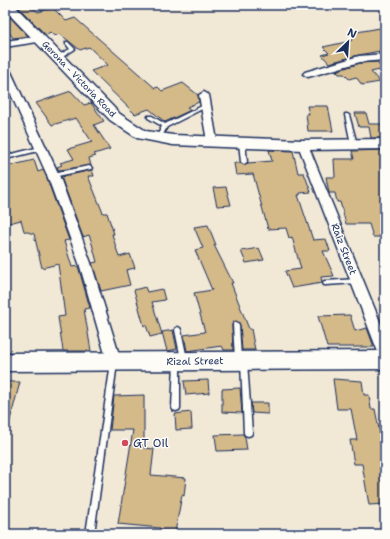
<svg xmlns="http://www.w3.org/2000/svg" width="390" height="539" font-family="'Shantell Sans',sans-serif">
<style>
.building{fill:#d4b989;stroke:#1b2f5e}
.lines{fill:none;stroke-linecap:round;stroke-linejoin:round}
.service-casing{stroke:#1b2f5e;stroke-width:3}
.minor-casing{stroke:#1b2f5e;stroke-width:3}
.secondary-casing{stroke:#1b2f5e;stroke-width:3}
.primary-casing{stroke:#1b2f5e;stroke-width:3}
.service{fill:#fdfcf7;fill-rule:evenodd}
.minor{fill:#fdfcf7;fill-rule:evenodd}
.secondary{fill:#fdfcf7;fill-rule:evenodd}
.primary{fill:#fdfcf7;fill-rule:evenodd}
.poi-dot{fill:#d1495b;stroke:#fdfcf7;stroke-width:1.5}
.labels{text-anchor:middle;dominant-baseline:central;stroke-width:3;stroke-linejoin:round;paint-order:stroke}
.far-street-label{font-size:9px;fill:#1b2f5e;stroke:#fdfcf7}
.street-label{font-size:10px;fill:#1b2f5e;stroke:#fdfcf7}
.near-poi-label{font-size:12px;fill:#1b2f5e;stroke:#fdfcf7;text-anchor:start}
</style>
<rect width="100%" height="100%" fill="#f1e8d6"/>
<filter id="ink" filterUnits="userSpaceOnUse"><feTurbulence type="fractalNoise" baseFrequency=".025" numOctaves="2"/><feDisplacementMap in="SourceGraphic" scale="8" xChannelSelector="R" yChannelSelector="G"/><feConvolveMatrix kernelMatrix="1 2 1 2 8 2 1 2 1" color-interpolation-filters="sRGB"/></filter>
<g filter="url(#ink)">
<g class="building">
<path d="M28,5L38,12L53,8L66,21L75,18L155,88L158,87L162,91L183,83L198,95L199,102L187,107L191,110L165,122L149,109L135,114L91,71L108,65L89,47L80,50L60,34L54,36L50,32L46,35L19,8Z"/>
<path d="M5,12L28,36L13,38L5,26Z"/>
<path d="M380,28L385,32V50L359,55L329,63L322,55L329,53L323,47L351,41L357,32Z"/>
<path d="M377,62L384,69L371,72L380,82L362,85L356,77L349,79L344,74H339L336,71L360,63Z"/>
<path d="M71,91L84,105L91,103L104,121L94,125L110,149L94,154L96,156L89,158L91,166L59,170L57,167L62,165L60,163L74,159L68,149L92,142L76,118L52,125L36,103Z"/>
<path d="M307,106H328L333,131H308L306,114H309Z"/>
<path d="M355,113H366L369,124H385V138H371L369,127H359Z"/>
<path d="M269,150L293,151L298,173H304L311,192L300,193V195H298L313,240L326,239L330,251H323L334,276L321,277L322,283L292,288L285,271L301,269L292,237L289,238L286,228L268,229L253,174L236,175L234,163H240L245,165L248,163L272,161Z"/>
<path d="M385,150V176H383L385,183V237H373L369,224H346L340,202H337L335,193H329L326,177H335L334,159H354L352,151Z"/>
<path d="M34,160L38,172L43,170L46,176L69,240L64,241L72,267L78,266L90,308L84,309L91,351H63L58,317L65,316L58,264L42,268L34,234L24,231L21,220L5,224V167Z"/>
<path d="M92,170L94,176H88L103,213H107L114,234H112L119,257L130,254L135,268L126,270L130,285L101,291L92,263L97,262L91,240L89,235L83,237L61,177Z"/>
<path d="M226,187L231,205L217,206L213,188Z"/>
<path d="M208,225L216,245H214L233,283H231L249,329H251L255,350H242L240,325L235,321L232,325L233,350H224L222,346L187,351L184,335L205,332L194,293L212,290L195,250L203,248L194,227Z"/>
<path d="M259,248L264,260L246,263L241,251Z"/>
<path d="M145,287L147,292L162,289L165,300L152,302L162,334L150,337L146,325L144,326L134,290Z"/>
<path d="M350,315L355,331L367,328L374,347H327L318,316Z"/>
<path d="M173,330L177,349L167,351L162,332Z"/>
<path d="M333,379L362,381L364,395H369L371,409H375L381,439H385V504L369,505L362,464H354L350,440H357L351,409H337Z"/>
<path d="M208,380L209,393L186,395L184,381Z"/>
<path d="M5,382H20L9,424H5Z"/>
<path d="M240,388L242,413L222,412V389Z"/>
<path d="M144,395V448L154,449L151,475L186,478L184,496L182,495L175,532L159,530L160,528L118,524L133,430H110L114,396Z"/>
<path d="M251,403H268V414L252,413Z"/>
<path d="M191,412L192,429L176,430L175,414Z"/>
<path d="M243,434L245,437L247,450L217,451L215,435Z"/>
</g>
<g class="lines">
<g class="service-casing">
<g id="service">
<path d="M17,5H24L10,9L8,8Z"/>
<path d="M66,42H68L75,49L61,58H57V56L70,49L66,44Z"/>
<path d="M204,105H206L208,106L167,127L160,140H156V139L162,126L148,118V116H152L165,124Z"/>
<path d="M345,114H347L349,115L357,144L356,145L354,146L351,144L345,115Z"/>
<path d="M242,140L245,142L247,162L244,164L241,162L239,142Z"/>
<path d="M40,147L43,149L42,150L10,158L7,156L8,155Z"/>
<path d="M89,166L91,167L92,168L91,169L53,177L50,175L53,173Z"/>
<path d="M357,279H359L360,281L359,283H357L326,285H324L323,283L324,281H326Z"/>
<path d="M236,322L238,323L239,325L241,359L240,361L238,362L236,361L235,359L233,325L234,323Z"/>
<path d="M178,327L180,328L181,330L187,359L186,361L184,362L182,361L181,359L175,330L176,328Z"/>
<path d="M244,359L246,360L247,362L252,433L251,435L248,436L245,435L244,433L241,362L242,360Z"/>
<path d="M114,360L116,361L117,363L94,534H86L111,363L112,361Z"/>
<path d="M177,360L179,361L180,363V408L179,410L176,411L173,410L172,408L174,363L175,361Z"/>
</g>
</g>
<g class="minor-casing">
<g id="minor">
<path d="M41,36L44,37V41L5,47V41Z"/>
<path d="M385,54V60L360,62L308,77L303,74L305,72L359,56Z"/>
<path d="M5,67L10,70L59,175L91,263L121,361L119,365L114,367L109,365L107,361L79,263L47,175L5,81Z"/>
<path d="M204,92L209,95L217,141L212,144L207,141L199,95Z"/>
<path d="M303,142L308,145L385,334V358L380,356L378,352L298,145Z"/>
</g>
</g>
<g class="secondary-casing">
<path id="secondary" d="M5,5H14L120,114L146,131L173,135L303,140L385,139V149L303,150L173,145L137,138L110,120L5,10Z"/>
</g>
<g class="primary-casing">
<path id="primary" d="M385,351V369L5,371V353Z"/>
</g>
<use href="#service" class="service"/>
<use href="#minor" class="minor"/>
<use href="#secondary" class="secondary"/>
<use href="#primary" class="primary"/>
</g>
</g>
<circle class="poi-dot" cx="125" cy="443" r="4"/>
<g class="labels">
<g class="far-street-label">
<text transform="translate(79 79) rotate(46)">Gerona - Victoria Road</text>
</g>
<g class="street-label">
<text transform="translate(344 249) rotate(69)">Raiz Street</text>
<text transform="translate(195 361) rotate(-1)">Rizal Street</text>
</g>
<g class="near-poi-label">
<text x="133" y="443">GT Oil</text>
</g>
</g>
<rect width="390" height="539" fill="none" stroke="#fdfcf7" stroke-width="20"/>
<rect x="10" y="10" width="370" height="519" fill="none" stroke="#1b2f5e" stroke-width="1.5" filter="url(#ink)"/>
<g transform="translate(348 42) rotate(25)" stroke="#fdfcf7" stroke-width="3" paint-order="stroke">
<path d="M0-3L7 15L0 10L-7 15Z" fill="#1b2f5e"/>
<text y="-6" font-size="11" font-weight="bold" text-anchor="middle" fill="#1b2f5e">N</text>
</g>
</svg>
